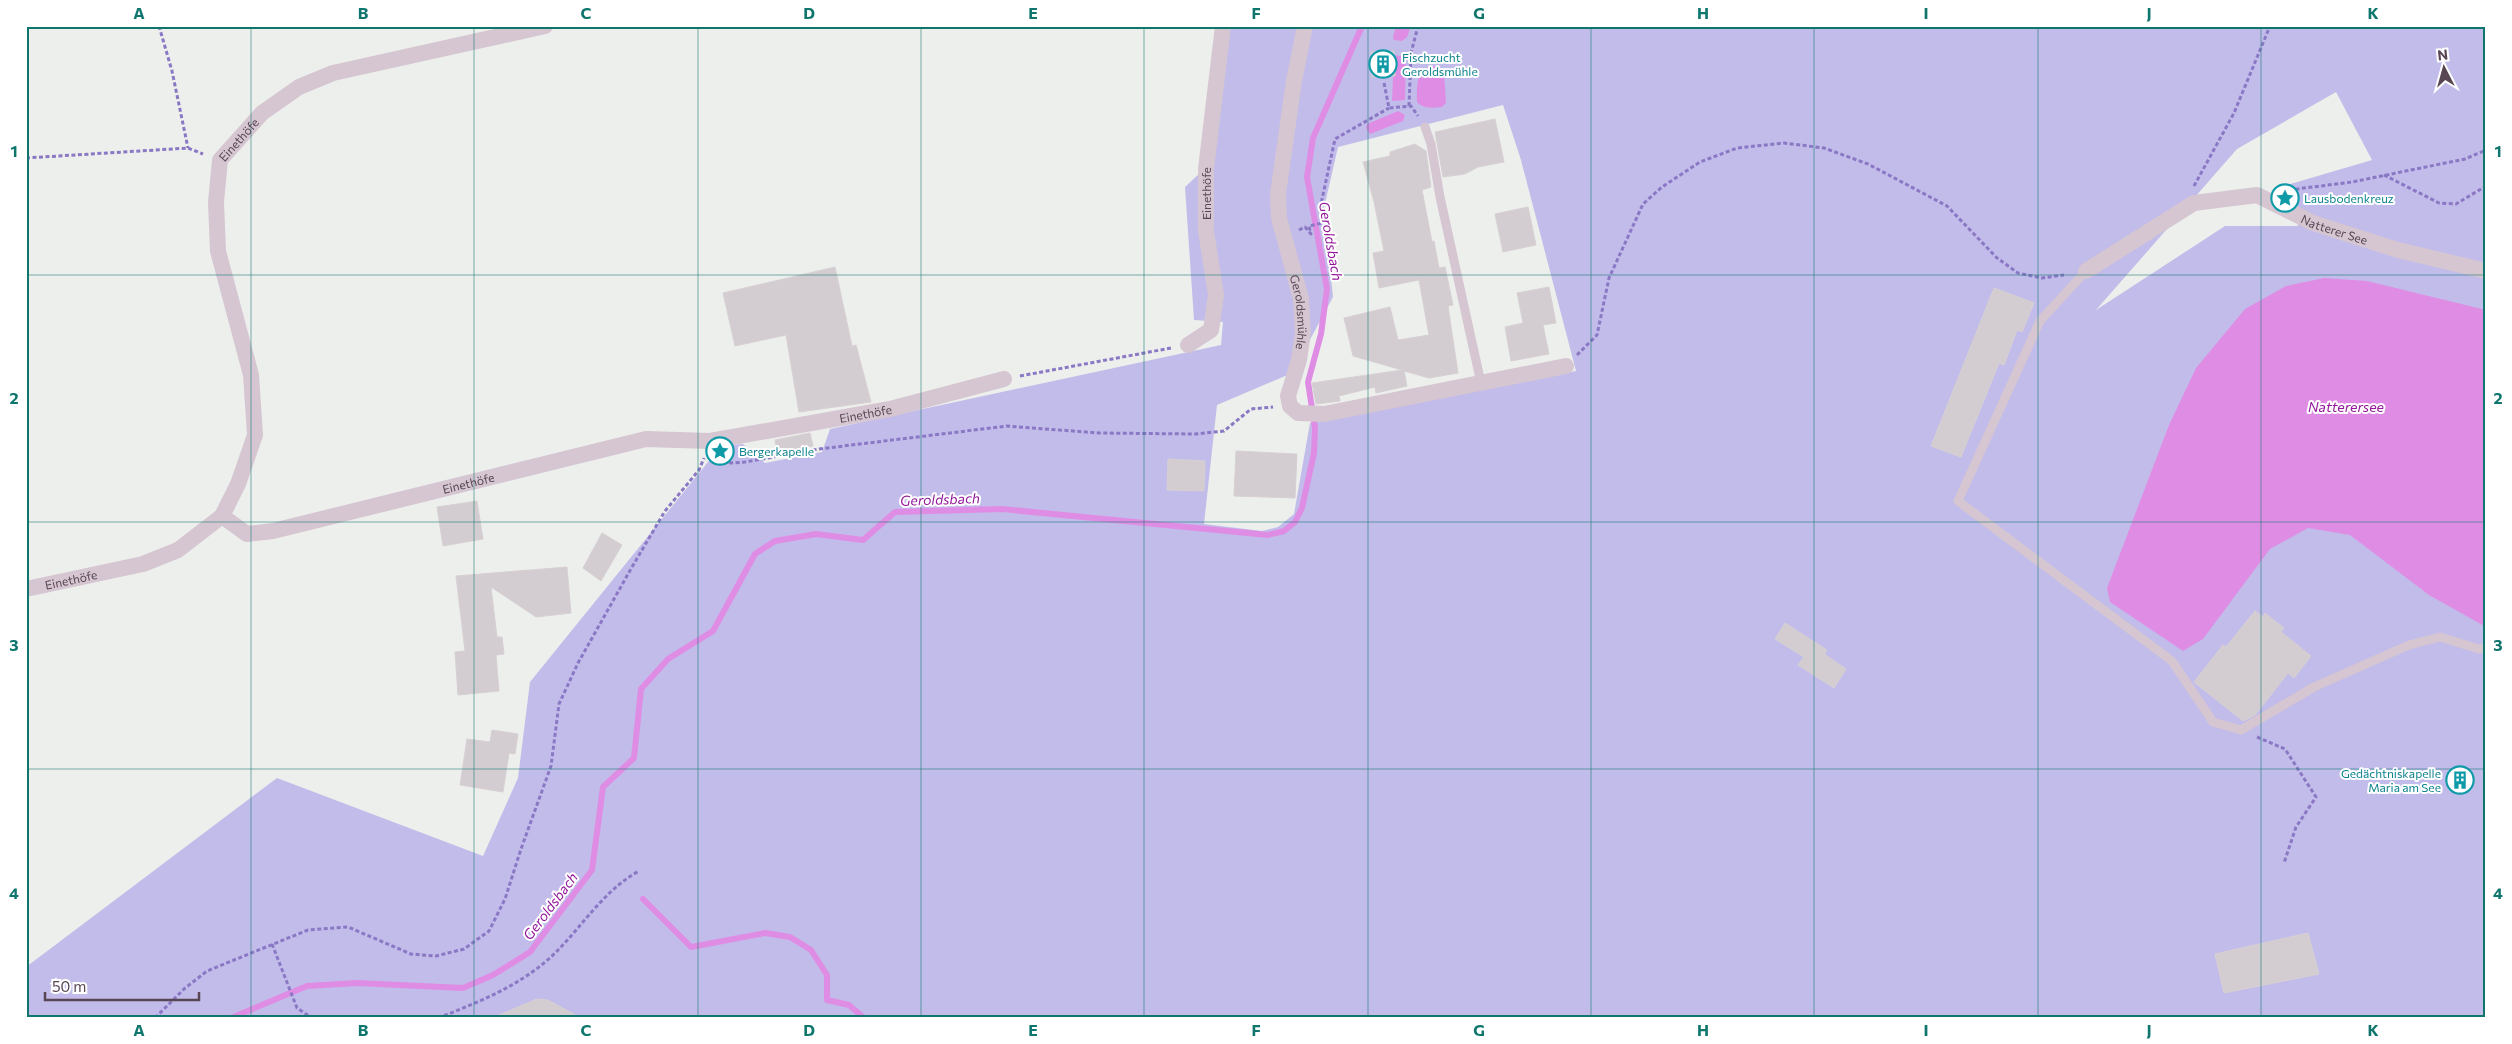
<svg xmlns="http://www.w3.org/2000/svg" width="2512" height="1044" font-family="Commissioner,sans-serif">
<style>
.green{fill:#c2bcea;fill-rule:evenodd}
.water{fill:#df8de4}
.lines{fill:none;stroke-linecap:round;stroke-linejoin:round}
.stream{stroke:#df8de4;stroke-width:6}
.building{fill:#d3ccd0;stroke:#d7d0d4}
.path{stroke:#8a78c5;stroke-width:3;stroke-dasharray:4 2.5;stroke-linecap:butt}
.lane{stroke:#d5c6d2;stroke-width:9}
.street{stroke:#d5c6d2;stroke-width:16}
.grid{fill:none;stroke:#0f766e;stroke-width:1;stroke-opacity:0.55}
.labels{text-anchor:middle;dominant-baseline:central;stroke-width:4;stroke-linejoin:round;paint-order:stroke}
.culture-label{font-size:12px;fill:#0d838f;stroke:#fff;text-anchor:start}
.street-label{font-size:12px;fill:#584654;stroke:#fff}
.water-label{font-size:14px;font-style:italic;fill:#921799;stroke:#fff}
.neatline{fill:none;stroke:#0f766e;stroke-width:2}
.grid-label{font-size:16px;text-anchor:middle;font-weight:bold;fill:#0f766e}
</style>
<rect width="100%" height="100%" fill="#edefec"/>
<path class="green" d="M1218,26H2486V1018H26V967L277,778L483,856L518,778L530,682L721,446L743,444L765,463L822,452L830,429L1221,345L1223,322L1194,320L1185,187L1199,174ZM2336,92L2372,160L2287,185L2298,226H2225L2096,310L2237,149ZM1503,105L1521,160L1576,371L1310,423L1294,514L1278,527L1262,531L1204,524L1217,405L1292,373L1333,297L1324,208L1338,147Z"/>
<g class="water">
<path d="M1396,26H1411L1407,37L1402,41L1394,40L1393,37Z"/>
<path d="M1394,55L1406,57L1405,100L1392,101Z"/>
<path d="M1432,66L1439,67L1444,72L1446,103L1442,107C1433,108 1423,109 1417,102C1417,87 1415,71 1432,66Z"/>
<path d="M1398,111L1405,115L1403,121L1370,134L1366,128L1367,124Z"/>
<path d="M2324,278L2367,281L2486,310V627L2429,595L2350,535L2308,528L2270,549L2203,639L2183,651L2110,602L2107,588L2169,425L2196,368L2245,309L2286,286Z"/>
</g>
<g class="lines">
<g class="stream">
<path d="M643,899L691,947L765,933L790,937L811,950L827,975V1000L849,1005L864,1018"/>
<path d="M231,1018L307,986L357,983L463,988L493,975L530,952L592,870L603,787L634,758L641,689L668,659L713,631L755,554L775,541L816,534L863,540L895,512L1002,509L1268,535L1284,531L1295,522L1302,508L1314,453L1315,428L1308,382L1321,334L1327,289L1307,177L1313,138L1362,26"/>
</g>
</g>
<g class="building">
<path d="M1394,51L1395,76L1372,77L1371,52Z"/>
<path d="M1495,119L1504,162L1478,167L1465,174L1443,177L1435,132Z"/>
<path d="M1415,144L1426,151L1431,187L1422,190L1432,242L1434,241L1439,268L1445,267L1453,305L1448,306L1458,373L1429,378L1404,371L1407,386L1376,393L1375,387L1339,396L1340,401L1316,404L1312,383L1402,370L1353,356L1344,318L1390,307L1398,340L1429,335L1419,280L1379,288L1373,253L1384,251L1374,202L1363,162L1390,156V152Z"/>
<path d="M1528,207L1536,245L1503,252L1495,214Z"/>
<path d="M835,267L852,346L856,345L871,402L799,412L786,335L735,346L723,293Z"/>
<path d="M1549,287L1556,323L1543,325L1549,354L1511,361L1505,327L1523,323L1517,293Z"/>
<path d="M1994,288L2034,303L2022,332L2017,330L2004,365L1999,363L1961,457L1931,446Z"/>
<path d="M810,433L813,446L777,452L775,440Z"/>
<path d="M1236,451L1297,454L1295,498L1234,496Z"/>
<path d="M1168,459L1205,461L1204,491L1167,490Z"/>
<path d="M477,501L483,539L443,546L437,507Z"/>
<path d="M602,533L622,545L601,581L583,568Z"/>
<path d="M567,567L571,613L536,617L491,587L497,637H502L504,654L496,655L499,691L458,695L455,652L465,651L456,576Z"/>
<path d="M2255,611L2263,617L2265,613L2284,628L2281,632L2311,656L2294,678L2288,673L2255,715L2243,721L2194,682L2223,645L2226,647Z"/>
<path d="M1785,623L1827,650L1824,654L1846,669L1834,688L1798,665L1804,657L1775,639Z"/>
<path d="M492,730L518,734L515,754L509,753L503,792L460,785L467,739L490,742Z"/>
<path d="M2308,933L2319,974L2224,993L2215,954Z"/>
<path d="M537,999L548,1000L581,1018H492Z"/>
</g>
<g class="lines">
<g class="path">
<path d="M159,26L172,71L188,148"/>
<path d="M1384,83L1389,108L1411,106L1418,116"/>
<path d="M1409,106L1411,53L1418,26"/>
<path d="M26,158L188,148L203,154"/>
<path d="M2384,175L2439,203L2456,204L2486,186"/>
<path d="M2194,186L2234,113L2270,26"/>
<path d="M2289,190L2352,182L2465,159L2486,150"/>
<path d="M1299,230L1305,227L1311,234L1309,226L1322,223L1321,204L1335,139L1389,108"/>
<path d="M1577,355L1597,335L1609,278L1643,204L1662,187L1700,162L1737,148L1784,143L1824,148L1868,164L1947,206L1997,258L2018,273L2042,278L2064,275"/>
<path d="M1020,376L1171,348"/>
<path d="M717,458L731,463L745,462L819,449L1007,426L1099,433L1195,434L1224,431L1251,409L1273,407"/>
<path d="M2257,737L2285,749L2316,797L2296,827L2284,863"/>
<path d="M272,944L297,1008L312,1018"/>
<path d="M155,1018L184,989L207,971L308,930L348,927L411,954L436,956L464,949L489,931L505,899L521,849L551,766L559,704L578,663L632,567L665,511L699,470L704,458"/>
<path d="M438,1018C482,1001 527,983 560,948C585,922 606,889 639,871"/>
</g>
<g class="lane">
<path d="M1425,127L1431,144L1440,197L1481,383"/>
<path d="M2086,271L2040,321L1958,501L2172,661L2213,722L2241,730L2314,687L2409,645L2440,637L2479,649L2486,647"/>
</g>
<g class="street">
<path id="s1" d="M1305,26L1294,81L1278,194L1279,218L1301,299L1303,332L1299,360L1288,396L1290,406L1298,413L1324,414L1566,366"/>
<path id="s2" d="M2086,271L2194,203L2257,195L2313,223L2398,250L2486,271"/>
<path id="s3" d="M1188,345L1211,330L1216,295L1206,231V169L1223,26"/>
<path id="s4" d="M222,516L238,484L255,435L251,375L218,251L216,202L220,160L262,113L299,87L333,73L545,26"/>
<path id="s5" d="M26,589L143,564L178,550L222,516L247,534L273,531L646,439L710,441L890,409L1004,379"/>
</g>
</g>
<path class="grid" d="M251,26V1018M474,26V1018M698,26V1018M921,26V1018M1144,26V1018M1368,26V1018M1591,26V1018M1814,26V1018M2038,26V1018M2261,26V1018M26,275H2486M26,522H2486M26,769H2486"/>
<defs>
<g id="building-ring" transform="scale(1.4375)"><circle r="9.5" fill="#fff" stroke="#0f9aa8" stroke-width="1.5"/><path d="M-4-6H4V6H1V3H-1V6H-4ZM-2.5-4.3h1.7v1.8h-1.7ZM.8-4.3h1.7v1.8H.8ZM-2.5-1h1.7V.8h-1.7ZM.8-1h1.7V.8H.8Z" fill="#0f9aa8"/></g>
<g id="sight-ring" transform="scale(1.4375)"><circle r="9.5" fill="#fff" stroke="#0f9aa8" stroke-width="1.5"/><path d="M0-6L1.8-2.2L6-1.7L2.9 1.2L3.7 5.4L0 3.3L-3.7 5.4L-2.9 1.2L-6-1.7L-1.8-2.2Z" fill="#0f9aa8"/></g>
</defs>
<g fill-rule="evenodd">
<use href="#building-ring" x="1383" y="64"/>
<use href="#sight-ring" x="2285" y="198"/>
<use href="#sight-ring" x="720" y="451"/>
<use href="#building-ring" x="2460" y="780"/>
</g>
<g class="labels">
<g class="culture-label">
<text x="1402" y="57">Fischzucht<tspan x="1402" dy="14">Geroldsmühle</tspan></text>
<text x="2304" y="198">Lausbodenkreuz</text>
<text x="739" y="451">Bergerkapelle</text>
<text x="2441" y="773" text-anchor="end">Gedächtniskapelle<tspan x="2441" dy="14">Maria am See</tspan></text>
</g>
<g class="street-label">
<text stroke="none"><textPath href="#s4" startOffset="395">Einethöfe</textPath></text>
<text stroke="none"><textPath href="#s3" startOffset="165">Einethöfe</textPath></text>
<text stroke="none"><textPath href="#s2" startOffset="276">Natterer See</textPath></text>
<text stroke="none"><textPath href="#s1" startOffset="291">Geroldsmühle</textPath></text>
<text stroke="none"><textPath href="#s5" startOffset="876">Einethöfe</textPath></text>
<text stroke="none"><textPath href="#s5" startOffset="471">Einethöfe</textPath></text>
<text stroke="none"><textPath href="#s5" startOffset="46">Einethöfe</textPath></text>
</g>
<g class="water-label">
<text transform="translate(1331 241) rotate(80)">Geroldsbach</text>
<text x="2346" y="406">Natterersee</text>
<text transform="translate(940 499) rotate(-2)">Geroldsbach</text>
<text transform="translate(550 906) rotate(-53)">Geroldsbach</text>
</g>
</g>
<rect width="2512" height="1044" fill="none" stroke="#ffffff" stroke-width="55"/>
<g transform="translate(2444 68) rotate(354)" stroke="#ffffff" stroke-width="4" paint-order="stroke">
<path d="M0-4L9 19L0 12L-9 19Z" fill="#584654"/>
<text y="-8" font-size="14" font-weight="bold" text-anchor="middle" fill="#584654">N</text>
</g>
<path d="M45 992v8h154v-8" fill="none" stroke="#584654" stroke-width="2.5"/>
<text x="52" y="992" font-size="15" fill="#584654" stroke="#ffffff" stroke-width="4" paint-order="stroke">50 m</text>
<rect x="28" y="28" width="2456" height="988" class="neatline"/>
<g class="grid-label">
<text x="139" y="19">A</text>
<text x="363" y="19">B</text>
<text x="586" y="19">C</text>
<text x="809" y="19">D</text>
<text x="1033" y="19">E</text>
<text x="1256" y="19">F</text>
<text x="1479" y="19">G</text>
<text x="1703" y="19">H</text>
<text x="1926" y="19">I</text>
<text x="2149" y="19">J</text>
<text x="2373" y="19">K</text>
<text x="14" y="157">1</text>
<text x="2498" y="157">1</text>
<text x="14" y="404">2</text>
<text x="2498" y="404">2</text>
<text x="14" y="651">3</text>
<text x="2498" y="651">3</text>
<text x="14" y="899">4</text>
<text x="2498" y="899">4</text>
<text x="139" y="1036">A</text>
<text x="363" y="1036">B</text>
<text x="586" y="1036">C</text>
<text x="809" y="1036">D</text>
<text x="1033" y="1036">E</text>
<text x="1256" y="1036">F</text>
<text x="1479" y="1036">G</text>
<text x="1703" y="1036">H</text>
<text x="1926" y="1036">I</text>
<text x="2149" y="1036">J</text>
<text x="2373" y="1036">K</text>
</g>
</svg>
